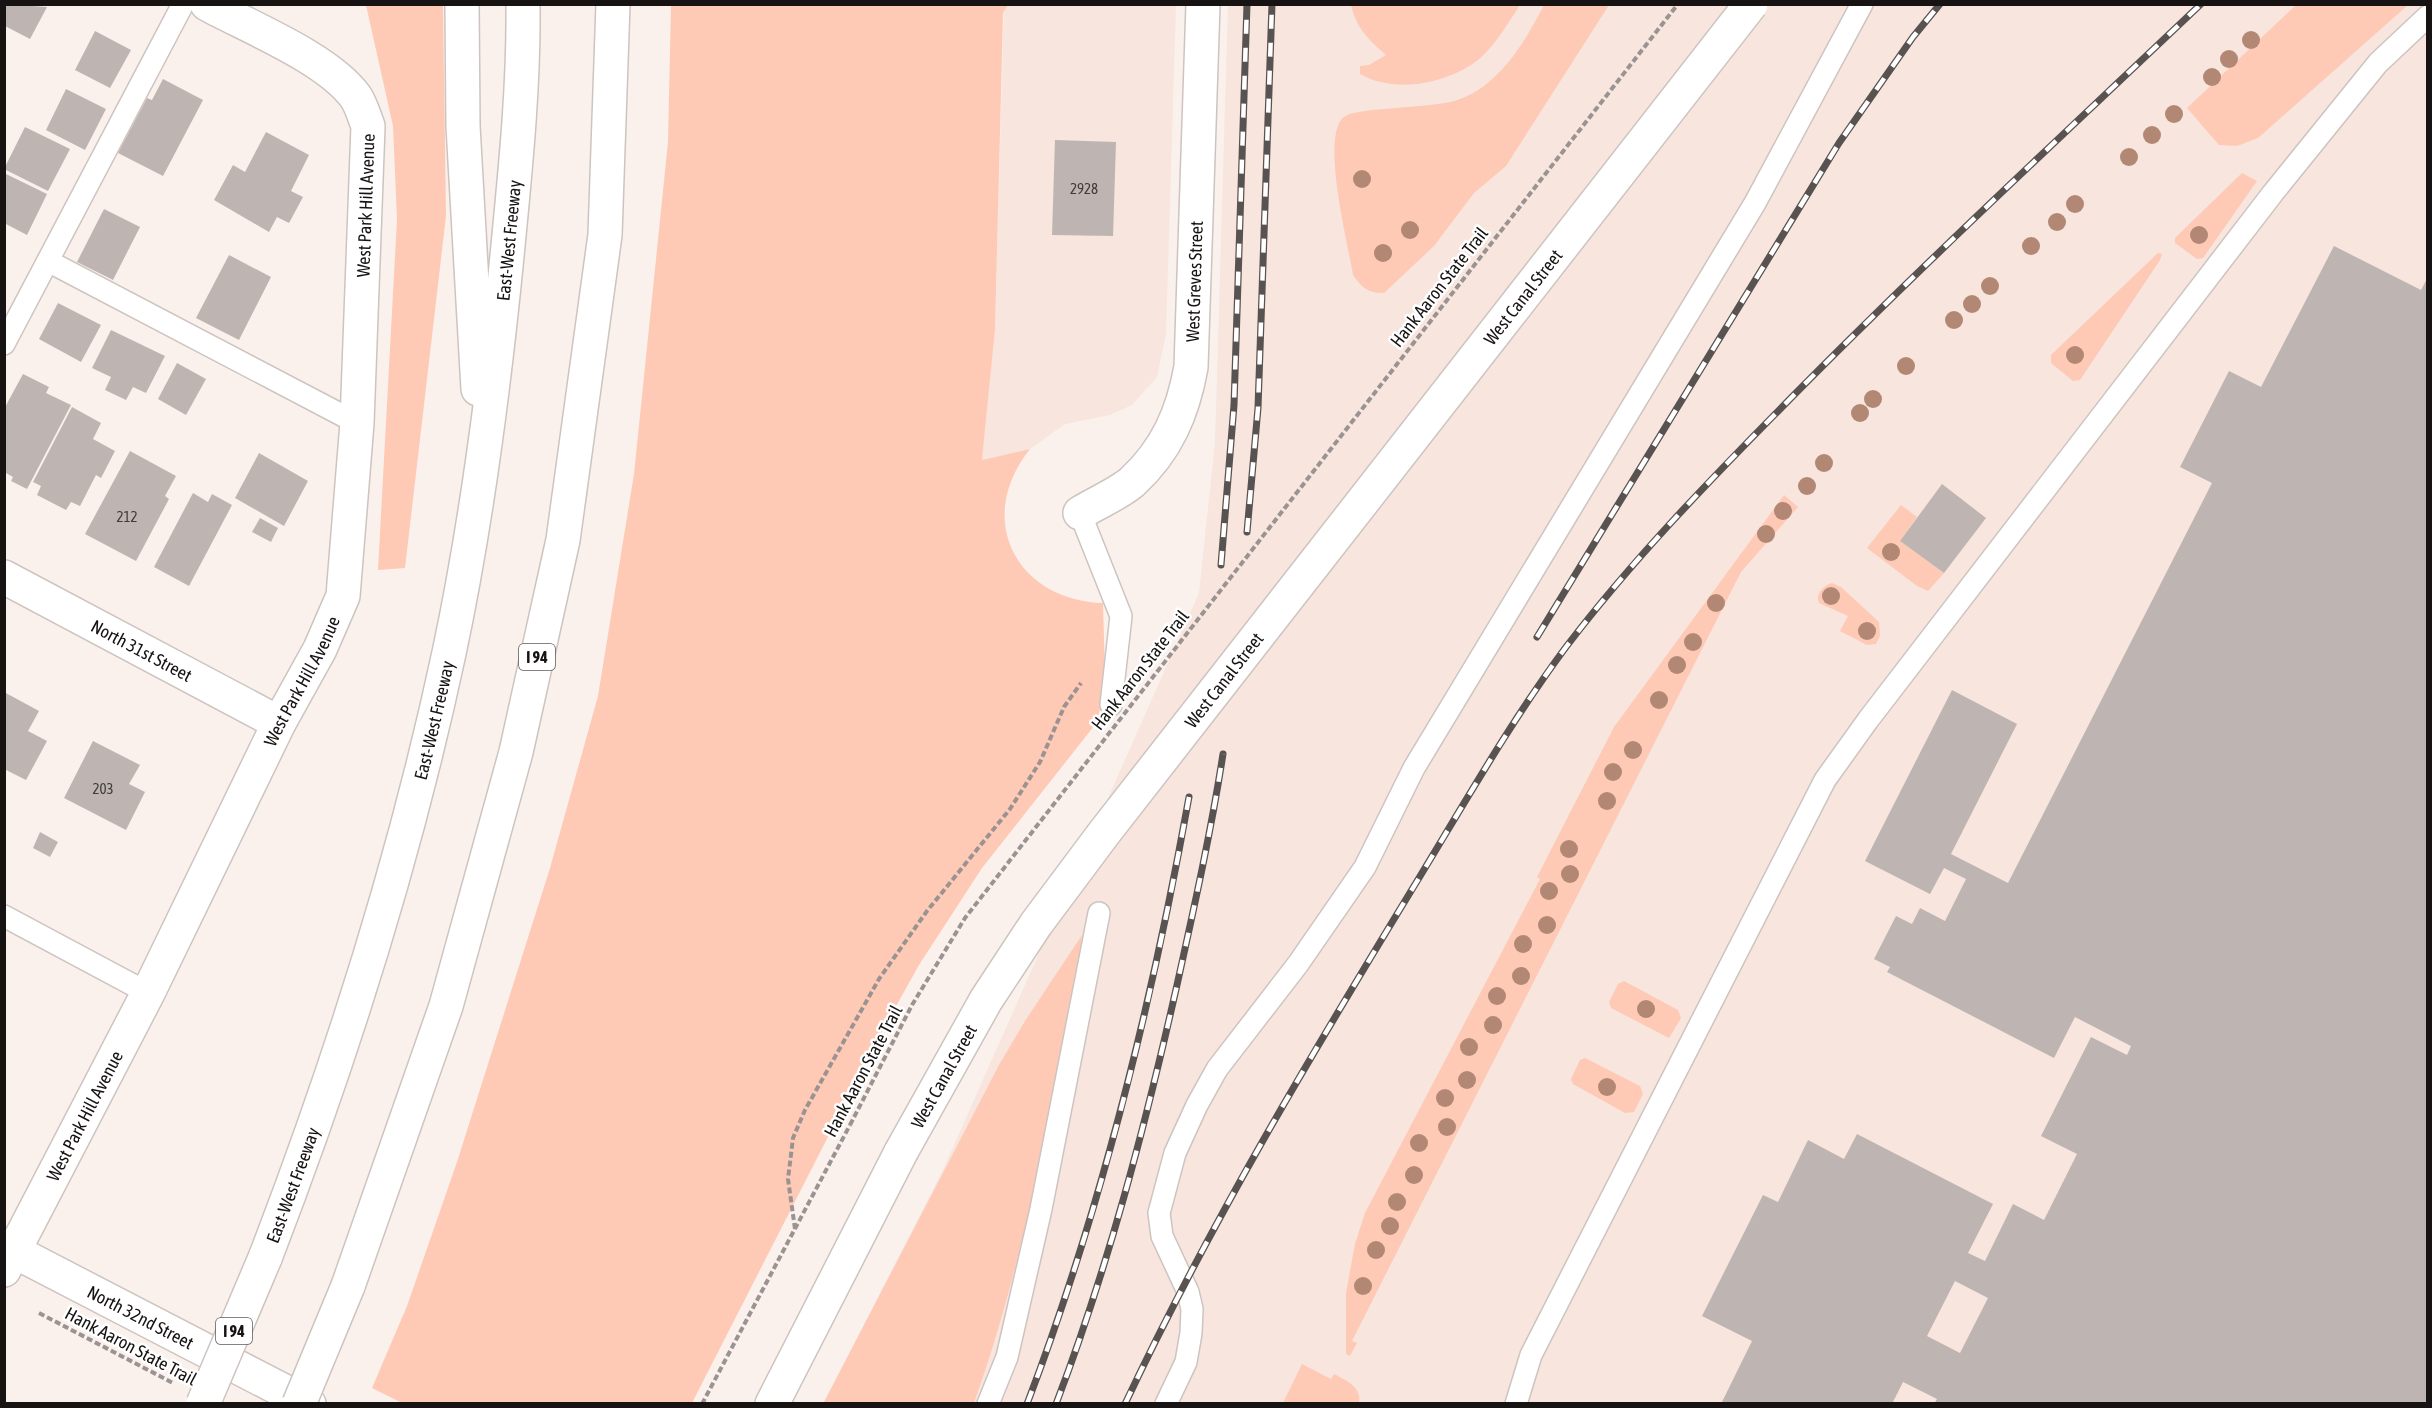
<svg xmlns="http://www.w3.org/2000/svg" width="2432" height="1408" font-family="'Asap Condensed',sans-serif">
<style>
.built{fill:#f7e5de}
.green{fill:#fecab5}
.building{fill:#beb5b2;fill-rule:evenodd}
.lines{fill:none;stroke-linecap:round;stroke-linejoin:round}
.service-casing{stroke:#cdc4c0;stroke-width:24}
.minor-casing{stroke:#cdc4c0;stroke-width:36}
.tertiary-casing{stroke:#cdc4c0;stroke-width:36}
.motorway-casing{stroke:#cdc4c0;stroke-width:36}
.path{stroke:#9a9391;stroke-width:4;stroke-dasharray:6 3;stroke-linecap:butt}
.service{stroke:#fff;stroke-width:21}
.minor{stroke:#fff;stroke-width:33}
.tertiary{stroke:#fff;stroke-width:33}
.motorway{stroke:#fff;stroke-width:33}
.rail-casing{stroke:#585351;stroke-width:7}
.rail{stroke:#fff;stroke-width:4.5;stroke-dasharray:14;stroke-linecap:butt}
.tertiary-bridge-casing{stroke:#cdc4c0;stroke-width:36;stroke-linecap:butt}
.motorway-bridge-casing{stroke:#cdc4c0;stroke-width:36;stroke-linecap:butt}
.path-bridge{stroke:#9a9391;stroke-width:4;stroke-dasharray:6 3;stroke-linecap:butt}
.tertiary-bridge{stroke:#fff;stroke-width:33}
.motorway-bridge{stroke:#fff;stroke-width:33}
.tree{fill:#b28875}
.labels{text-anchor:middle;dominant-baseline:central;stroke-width:5;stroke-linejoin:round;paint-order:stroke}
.number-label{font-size:15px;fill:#403c3a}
.shield{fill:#fff;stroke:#5c5a59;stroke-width:1.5}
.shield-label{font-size:16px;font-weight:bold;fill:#161312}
.street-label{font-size:18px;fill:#161312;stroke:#fff}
</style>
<rect width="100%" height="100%" fill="#faf1ed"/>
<g class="built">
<path d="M1004,5H1176L1166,334L1157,377L1132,405L1110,415L1065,424L1030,449L982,460L995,330Z"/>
<path d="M1228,5H2427V1403L823,1404L942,1172L1199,593L1215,442Z"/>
</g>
<g class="green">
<path d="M366,5H443L446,216L405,568L378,570L397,219L393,126Z"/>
<path d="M671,5H1008L1003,13L995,330L982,460L1030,449C974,519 1016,600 1103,603L1105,673L1098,721L982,868L919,965L880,1035L692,1403H402L372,1388L407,1306L457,1162L550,868L598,696L634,474L668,142Z"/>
<path d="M1351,5V4L1520,5C1508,23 1495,46 1478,60C1446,84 1395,94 1360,74V66L1369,65L1386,55C1368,39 1357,29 1351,5Z"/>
<path d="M1544,5H1609L1506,166L1474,193L1434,246L1384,293C1369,294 1361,287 1353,275C1347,239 1325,154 1339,123C1342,117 1347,115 1353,113C1385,107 1418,108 1450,102C1496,92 1525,42 1544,5Z"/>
<path d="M2296,5H2408L2258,138L2237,146L2219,145L2187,108Z"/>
<path d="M2242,173L2257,181L2203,258L2197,259L2175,243V238Z"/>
<path d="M2158,253L2162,254L2160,260L2080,380L2073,381L2051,363V355Z"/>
<path d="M1784,495L1798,507L1741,572L1352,1341L1357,1343L1350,1356L1346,1354V1293L1355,1244L1365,1213L1540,879L1537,877L1614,727Z"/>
<path d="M1901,505L1917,517L1900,541L1944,573L1928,591L1917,586L1867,548Z"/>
<path d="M1832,583L1841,587L1879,622L1880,636L1876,644L1867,645L1840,631L1848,616L1819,603C1815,594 1824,585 1832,583Z"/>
<path d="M1082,935C1073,1012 1057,1087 1040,1163C1022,1244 1002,1325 974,1403L823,1404L999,1065L1025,1021Z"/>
<path d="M1624,981L1678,1010L1681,1018L1669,1038L1611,1008L1609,1002L1618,984Z"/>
<path d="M1585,1058L1640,1086L1643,1094L1634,1112L1625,1113L1573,1084L1571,1079L1580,1060Z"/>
<path d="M1302,1364L1331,1379L1334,1374C1347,1381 1362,1387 1359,1403H1283Z"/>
</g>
<g class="building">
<path d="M5,4L47,7L30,39L5,26Z"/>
<path d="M95,31L131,50L110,88L75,70Z"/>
<path d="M163,79L203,100L163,176L118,153L147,98L152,100Z"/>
<path d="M66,89L106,109L85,150L46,130Z"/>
<path d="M25,127L70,149L48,191L4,169Z"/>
<path d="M266,132L309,155L291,191L303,197L289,223L277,217L269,232L214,200L233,165L245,172Z"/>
<path d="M1055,140L1116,142L1113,236L1052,235Z"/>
<path d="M4,173L47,194L27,235L4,223Z"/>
<path d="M104,209L140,227L113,280L77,262Z"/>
<path d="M2334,246L2421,290L2428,277V1404H1934L1937,1399L1903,1382L1892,1404H1721L1752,1341L1702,1316L1763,1195L1778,1202L1808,1140L1844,1159L1857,1134L1993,1204L1968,1253L1985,1261L2013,1204L2044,1220L2077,1154L2041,1136L2091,1037L2127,1055L2131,1046L2075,1017L2054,1058L1887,972L1890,967L1874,959L1896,916L1912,924L1920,908L1945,921L1966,879L1944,868L1930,894L1865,861L1952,690L2017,724L1951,854L2008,883L2212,483L2180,467L2229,371L2261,387ZM1955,1281L1988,1298L1960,1353L1927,1336Z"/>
<path d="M229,255L271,277L239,340L196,318Z"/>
<path d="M58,303L101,325L81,362L39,339Z"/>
<path d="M111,330L165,356L146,393L133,387L126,400L105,390L111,377L92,368Z"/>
<path d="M177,363L206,379L186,415L158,399Z"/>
<path d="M23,374L49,387L46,393L71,405L27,489L11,481L13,477L4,472V409Z"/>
<path d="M72,407L101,423L93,439L115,451L101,478L96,475L80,506L71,502L66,510L37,495L41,486L33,482Z"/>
<path d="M130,451L176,476L165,496L169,499L136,561L85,534Z"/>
<path d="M259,453L308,481L284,526L235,498Z"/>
<path d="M1942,484L1986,518L1944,573L1900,541Z"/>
<path d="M193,493L208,502L212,494L232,505L189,586L154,567Z"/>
<path d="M260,518L278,528L271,542L252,532Z"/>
<path d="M4,692L39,711L28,731L47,741L26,780L4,769Z"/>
<path d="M93,741L140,765L129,784L145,792L126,830L64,798Z"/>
<path d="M40,832L58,842L50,857L33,848Z"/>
</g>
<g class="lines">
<g class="service-casing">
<g id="service">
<path d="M48,261L357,423"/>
<path d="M4,344L183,4"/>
<path d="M1080,513L1121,616L1111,705"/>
<path d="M4,916L148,993"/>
<path d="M988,1404L1007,1357L1041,1209L1099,913"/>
<path d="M1166,1404L1186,1362L1191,1333L1192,1309L1188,1292L1162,1236L1159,1213L1175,1153L1197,1105L1217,1069L1298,964L1365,867L1414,768L1755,203L1862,4"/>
<path d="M1516,1404L1531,1355L1825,780L1868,720L2273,193L2378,63L2428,16"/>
</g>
</g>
<g class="minor-casing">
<g id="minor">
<path id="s1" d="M1080,513C1096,503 1118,494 1132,482C1167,450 1183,412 1191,367L1203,4"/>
<path id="s2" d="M4,577L279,723"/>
<path id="s3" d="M4,1246L309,1404"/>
<path id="s4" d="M4,1270L148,993L279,723L320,649L343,596L357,423L368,126C364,116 361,104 355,96C327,58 249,27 207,4"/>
</g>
</g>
<g class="tertiary-casing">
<path id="tertiary" d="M772,1404L901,1152"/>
</g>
<g class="motorway-casing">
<g id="motorway">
<path d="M462,4L463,126L478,389"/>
<path id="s5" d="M265,1258C341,1061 405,859 449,653C477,522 494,388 507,256C515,173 524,88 523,4"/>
<path d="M348,1286L446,1006L516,752L563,540L605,235L613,4"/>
</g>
</g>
<g class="path">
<path d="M795,1229L788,1179L793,1138L805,1110L879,979L927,911L1010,809L1040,762L1064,707L1081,683"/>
<path d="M39,1313L173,1383"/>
<path d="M702,1404L850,1125"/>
</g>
<use href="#service" class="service"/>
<use href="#minor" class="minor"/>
<use href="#tertiary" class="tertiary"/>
<use href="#motorway" class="motorway"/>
<g class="rail-casing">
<g id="rail">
<path d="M1247,532L1258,408L1272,4"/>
<path d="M1221,565L1234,405L1247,4"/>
<path d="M1537,637L1839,143L1913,37L1940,4"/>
<path d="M1027,1404C1102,1208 1152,1003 1189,797"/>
<path d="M1056,1404C1108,1268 1145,1127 1177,985C1194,908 1211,832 1223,754"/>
<path d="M1125,1404C1208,1228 1307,1062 1408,896C1459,813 1508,725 1566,647C1633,559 1711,479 1788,401C1922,265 2062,136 2201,4"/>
</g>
</g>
<use href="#rail" class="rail"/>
<g class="tertiary-bridge-casing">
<g id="tertiary-bridge">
<path id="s6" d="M901,1152L986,1000L1036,924L1104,833L1751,4"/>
</g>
</g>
<g class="motorway-bridge-casing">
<g id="motorway-bridge">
<path d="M203,1404L265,1258"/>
<path d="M299,1404L348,1286"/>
</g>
</g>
<path class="path-bridge" d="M850,1125L912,1005L965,918L1678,4"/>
<use href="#tertiary-bridge" class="tertiary-bridge"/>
<use href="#motorway-bridge" class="motorway-bridge"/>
</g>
<g class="tree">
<circle cx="2251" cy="40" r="9"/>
<circle cx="2229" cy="59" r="9"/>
<circle cx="2212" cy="77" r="9"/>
<circle cx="2174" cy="114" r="9"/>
<circle cx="2152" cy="135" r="9"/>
<circle cx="2129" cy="157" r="9"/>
<circle cx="1362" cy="179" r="9"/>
<circle cx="2075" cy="204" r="9"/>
<circle cx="2057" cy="222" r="9"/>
<circle cx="1410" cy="230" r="9"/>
<circle cx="2199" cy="235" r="9"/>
<circle cx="2031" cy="246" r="9"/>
<circle cx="1383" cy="253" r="9"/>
<circle cx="1990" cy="286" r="9"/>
<circle cx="1972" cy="304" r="9"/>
<circle cx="1954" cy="320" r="9"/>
<circle cx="2075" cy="355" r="9"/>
<circle cx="1906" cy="366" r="9"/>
<circle cx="1873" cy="399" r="9"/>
<circle cx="1860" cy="413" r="9"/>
<circle cx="1824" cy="463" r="9"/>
<circle cx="1807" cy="486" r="9"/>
<circle cx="1783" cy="511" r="9"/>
<circle cx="1766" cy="534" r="9"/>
<circle cx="1891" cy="552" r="9"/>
<circle cx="1831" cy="596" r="9"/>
<circle cx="1716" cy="603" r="9"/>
<circle cx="1867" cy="631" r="9"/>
<circle cx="1693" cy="642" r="9"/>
<circle cx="1677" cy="665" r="9"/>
<circle cx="1659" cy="700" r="9"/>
<circle cx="1633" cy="750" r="9"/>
<circle cx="1613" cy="772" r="9"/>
<circle cx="1607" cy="801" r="9"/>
<circle cx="1569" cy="849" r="9"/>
<circle cx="1570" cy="874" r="9"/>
<circle cx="1549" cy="891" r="9"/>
<circle cx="1547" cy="925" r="9"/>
<circle cx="1523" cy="944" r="9"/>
<circle cx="1521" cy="976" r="9"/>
<circle cx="1497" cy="996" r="9"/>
<circle cx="1646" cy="1009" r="9"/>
<circle cx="1493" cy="1025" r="9"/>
<circle cx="1469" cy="1047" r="9"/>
<circle cx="1467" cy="1080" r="9"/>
<circle cx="1607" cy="1087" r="9"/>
<circle cx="1445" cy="1098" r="9"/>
<circle cx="1447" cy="1127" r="9"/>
<circle cx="1419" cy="1143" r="9"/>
<circle cx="1414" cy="1175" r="9"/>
<circle cx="1397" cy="1202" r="9"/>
<circle cx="1390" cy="1226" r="9"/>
<circle cx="1376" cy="1250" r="9"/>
<circle cx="1363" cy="1286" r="9"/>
</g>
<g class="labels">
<g class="number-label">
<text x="1084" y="188">2928</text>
<text x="127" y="516">212</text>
<text x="103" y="788">203</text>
</g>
<g class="shield">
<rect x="519" y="644" width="36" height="26" rx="4.5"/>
<rect x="216" y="1318" width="36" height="26" rx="4.5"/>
</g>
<g class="shield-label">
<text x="537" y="657">I 94</text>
<text x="234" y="1331">I 94</text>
</g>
<g class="street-label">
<text stroke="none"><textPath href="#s4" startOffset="1146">West Park Hill Avenue</textPath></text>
<text stroke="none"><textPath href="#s5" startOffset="1050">East-West Freeway</textPath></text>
<text stroke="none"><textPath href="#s1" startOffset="278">West Greves Street</textPath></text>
<text transform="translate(1439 287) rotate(-52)">Hank Aaron State Trail</text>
<text stroke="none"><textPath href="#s6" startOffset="1059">West Canal Street</textPath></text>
<text stroke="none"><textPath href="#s2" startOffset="156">North 31st Street</textPath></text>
<text transform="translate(1140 670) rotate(-52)">Hank Aaron State Trail</text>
<text stroke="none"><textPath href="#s4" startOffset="660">West Park Hill Avenue</textPath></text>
<text stroke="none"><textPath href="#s6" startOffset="573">West Canal Street</textPath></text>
<text stroke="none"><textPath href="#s5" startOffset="564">East-West Freeway</textPath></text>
<text transform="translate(863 1071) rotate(-62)">Hank Aaron State Trail</text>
<text stroke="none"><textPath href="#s6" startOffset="87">West Canal Street</textPath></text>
<text stroke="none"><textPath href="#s4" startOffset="174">West Park Hill Avenue</textPath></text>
<text stroke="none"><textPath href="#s5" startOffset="78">East-West Freeway</textPath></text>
<text stroke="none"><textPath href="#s3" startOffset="154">North 32nd Street</textPath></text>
<text transform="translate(131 1346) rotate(28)">Hank Aaron State Trail</text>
</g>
</g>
<rect width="2432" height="1408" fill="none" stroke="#161312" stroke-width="12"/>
</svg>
